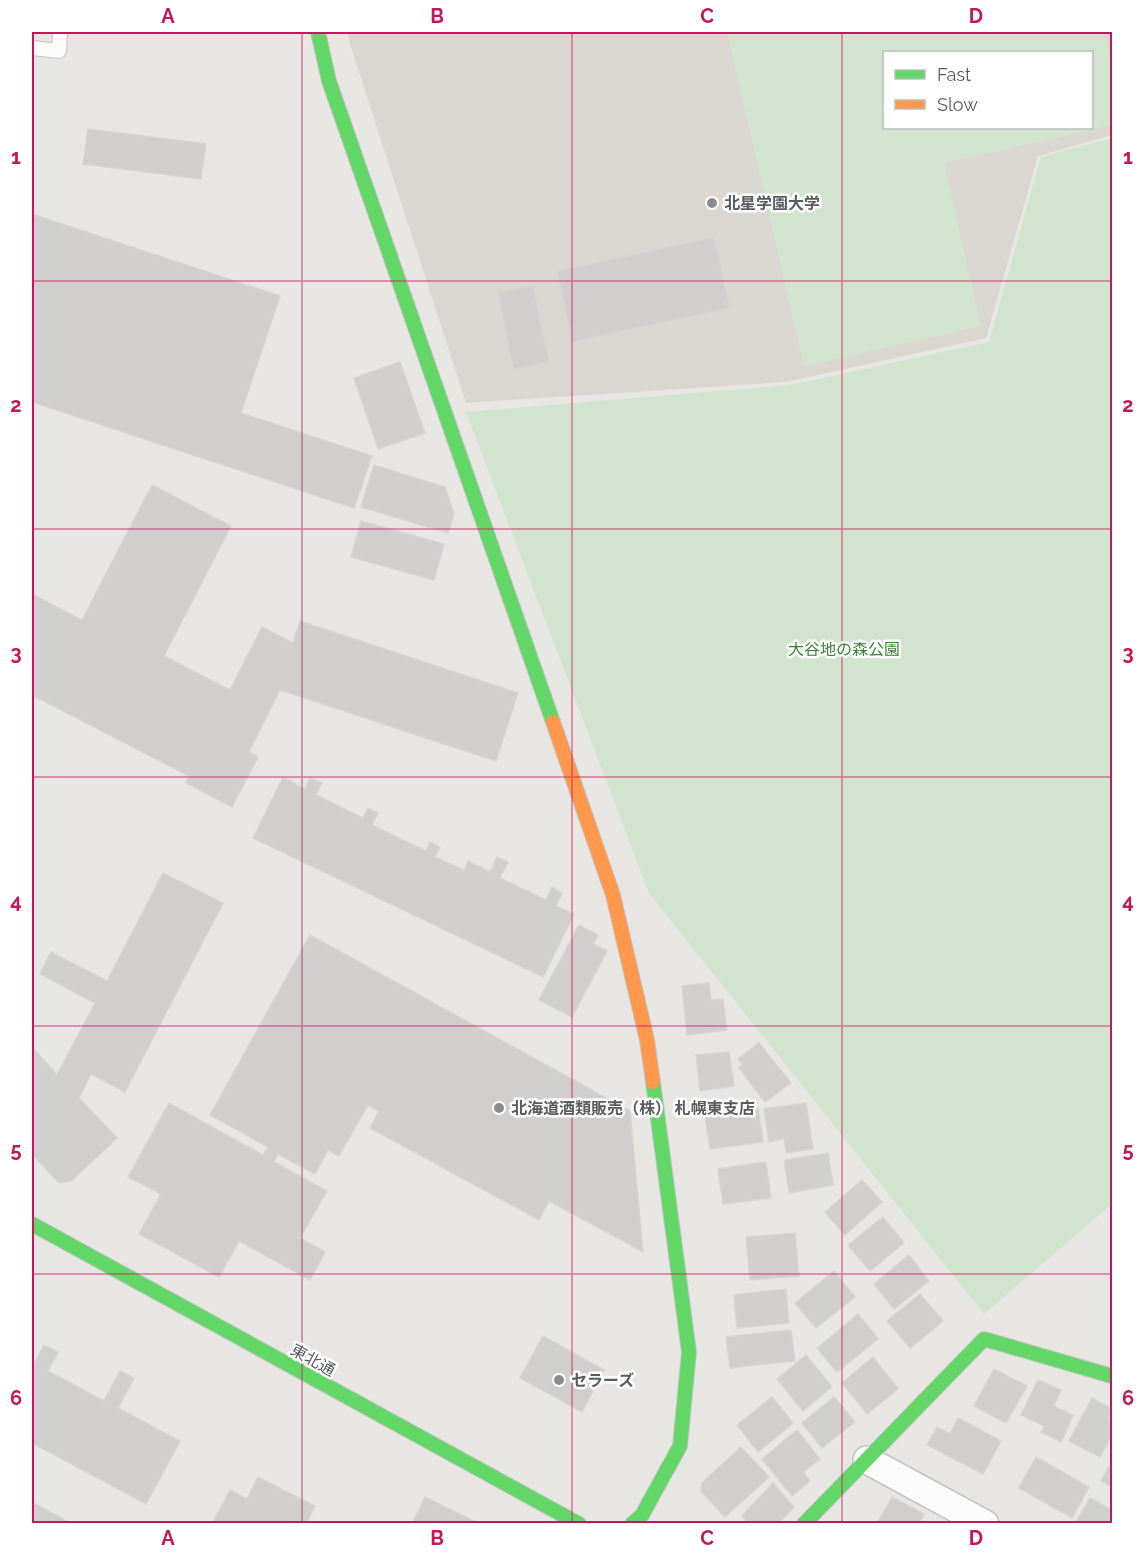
<svg xmlns="http://www.w3.org/2000/svg" width="1144" height="1555" font-family="Raleway,'Noto Sans JP',sans-serif">
<style>
.education{fill:#dad7d1;fill-rule:evenodd}
.green{fill:#d1e4cd;fill-rule:evenodd}
.building{fill:#d1cfcd;stroke:#d7d5d1;stroke-width:1.5}
.lines{fill:none;stroke-linecap:round;stroke-linejoin:round}
.lane-casing{stroke:#c3c3c2;stroke-width:16}
.street-casing{stroke:#c3c3c2;stroke-width:30}
.fast-casing{stroke:#c4c4c4;stroke-width:16}
.slow-casing{stroke:#c4c4c4;stroke-width:16}
.lane{stroke:#fcfbfb;stroke-width:14}
.street{stroke:#fcfbfb;stroke-width:27}
.fast{stroke:#63d668;stroke-width:14}
.slow{stroke:#ff974d;stroke-width:14}
.grid{fill:none;stroke:#c2185b;stroke-width:1.5;stroke-opacity:0.55}
.poi-dot{fill:#8a8c8e;stroke:#fff;stroke-width:2}
.labels{text-anchor:middle;dominant-baseline:central;stroke-width:5;stroke-linejoin:round;paint-order:stroke}
.poi-label{font-size:16px;font-weight:bold;fill:#585c60;stroke:#fff;text-anchor:start}
.park-label{font-size:16px;fill:#3a8235;stroke:#fff}
.street-label{font-size:16px;fill:#585c60;stroke:#fff}
.neatline{fill:none;stroke:#c2185b;stroke-width:2}
.grid-label{font-size:20px;text-anchor:middle;font-weight:bold;fill:#c2185b}
</style>
<rect width="100%" height="100%" fill="#e8e6e2"/>
<path class="education" d="M348,32H1112V135L1038,156L986,338L786,382L466,403L349,41ZM884,52H1092V128H884Z"/>
<g class="green">
<path d="M727,32H1105L1112,66V125L944,163L981,326L804,366ZM884,52H1092V128H884Z"/>
<path d="M1112,138V1204L984,1314L649,893L466,412L791,385L989,342L1041,157Z"/>
</g>
<g class="building">
<path d="M88,129L206,144L201,179L83,164Z"/>
<path d="M32,214L280,296L241,413L372,456L354,508L32,402Z"/>
<path d="M714,237L730,308L572,342L557,271Z"/>
<path d="M533,285L549,362L513,369L498,292Z"/>
<path d="M400,362L425,433L378,449L354,378Z"/>
<path d="M374,465L445,487L454,514L448,533L361,507Z"/>
<path d="M152,485L231,526L164,656L230,690L262,627L293,643L300,621L518,693L496,761L280,690L249,752L258,757L232,807L186,783L189,776L32,695V594L82,620Z"/>
<path d="M361,521L444,544L434,580L351,557Z"/>
<path d="M283,777L305,789L310,777L322,783L316,795L363,818L368,808L378,813L372,825L426,851L430,842L440,847L435,857L464,870L468,861L490,872L497,857L508,862L500,878L546,900L552,887L562,893L556,906L574,914L543,977L253,838Z"/>
<path d="M163,873L223,903L125,1092L91,1074L79,1098L117,1138L71,1181L59,1183L32,1154V1047L57,1075L95,1003L40,974L51,952L107,981Z"/>
<path d="M579,925L598,935L593,944L607,951L572,1017L539,1000Z"/>
<path d="M310,935L630,1111L643,1252L549,1201L539,1220L370,1128L379,1111L368,1105L339,1156L328,1150L315,1174L278,1154L274,1162L327,1191L300,1238L325,1252L310,1280L239,1241L219,1277L139,1234L161,1194L128,1177L169,1103L263,1155L268,1147L210,1115Z"/>
<path d="M709,983L711,1000L723,999L727,1030L687,1035L682,986Z"/>
<path d="M759,1043L791,1083L765,1102L739,1068L742,1065L738,1059Z"/>
<path d="M729,1052L734,1086L700,1091L696,1055Z"/>
<path d="M806,1103L813,1149L786,1153L784,1139L769,1142L764,1109Z"/>
<path d="M758,1108L763,1142L710,1149L705,1116Z"/>
<path d="M828,1153L833,1185L789,1193L784,1160Z"/>
<path d="M766,1162L771,1198L723,1204L718,1169Z"/>
<path d="M862,1180L882,1202L845,1235L825,1212Z"/>
<path d="M883,1217L904,1243L870,1271L848,1245Z"/>
<path d="M795,1233L799,1276L750,1280L746,1237Z"/>
<path d="M909,1255L929,1281L894,1309L874,1284Z"/>
<path d="M834,1271L855,1297L816,1328L795,1303Z"/>
<path d="M786,1289L789,1323L737,1328L734,1295Z"/>
<path d="M920,1294L943,1321L910,1348L887,1321Z"/>
<path d="M858,1314L878,1339L837,1372L817,1348Z"/>
<path d="M791,1330L795,1361L730,1368L726,1337Z"/>
<path d="M543,1336L604,1370L582,1412L520,1378Z"/>
<path d="M44,1345L58,1352L48,1371L104,1401L120,1371L134,1378L118,1408L180,1441L146,1504L32,1443V1363L34,1364Z"/>
<path d="M806,1355L832,1387L803,1411L777,1379Z"/>
<path d="M873,1357L898,1389L867,1414L842,1383Z"/>
<path d="M994,1369L1027,1386L1006,1423L974,1406Z"/>
<path d="M1038,1380L1061,1390L1054,1406L1073,1415L1061,1442L1041,1432L1044,1426L1021,1415Z"/>
<path d="M772,1397L793,1423L758,1452L737,1425Z"/>
<path d="M834,1397L855,1422L822,1448L802,1423Z"/>
<path d="M1092,1398L1112,1409L1108,1418L1112,1420V1434L1100,1457L1069,1441Z"/>
<path d="M958,1418L1001,1441L983,1474L927,1445L937,1427L950,1434Z"/>
<path d="M797,1430L820,1459L803,1472L810,1481L792,1496L762,1459Z"/>
<path d="M741,1447L769,1477L725,1517L701,1491L702,1483Z"/>
<path d="M1036,1457L1089,1487L1072,1518L1019,1488Z"/>
<path d="M1112,1461V1487L1101,1481Z"/>
<path d="M258,1477L315,1506L306,1524H212L230,1490L247,1499Z"/>
<path d="M773,1483L794,1507L778,1524H749L742,1516Z"/>
<path d="M425,1497L480,1524H412Z"/>
<path d="M892,1497L924,1514L919,1524H877Z"/>
<path d="M1090,1498L1112,1510V1524H1075Z"/>
<path d="M32,1502L72,1524H32Z"/>
</g>
<g class="lines">
<g class="lane-casing">
<path id="lane" d="M32,48L59,51L60,32"/>
</g>
<g class="street-casing">
<path id="street" d="M867,1460L985,1524"/>
</g>
<g class="fast-casing">
<g id="fast">
<path d="M318,32L329,81L553,722"/>
<path d="M32,1224L579,1524"/>
<path d="M632,1524L642,1515L680,1446L689,1352L653,1082"/>
<path d="M804,1524L984,1339L1112,1376"/>
</g>
</g>
<g class="slow-casing">
<path id="slow" d="M553,722L613,895L647,1040L653,1082"/>
</g>
<use href="#lane" class="lane"/>
<use href="#street" class="street"/>
<use href="#fast" class="fast"/>
<use href="#slow" class="slow"/>
</g>
<path class="grid" d="M302,32V1524M572,32V1524M842,32V1524M32,281H1112M32,529H1112M32,777H1112M32,1026H1112M32,1274H1112"/>
<g class="poi-dot">
<circle cx="712" cy="203" r="6"/>
<circle cx="499" cy="1108" r="6"/>
<circle cx="559" cy="1380" r="6"/>
</g>
<g class="labels">
<g class="poi-label">
<text x="724" y="203">北星学園大学</text>
<text x="511" y="1108">北海道酒類販売（株） 札幌東支店</text>
<text x="571" y="1380">セラーズ</text>
</g>
<g class="park-label">
<text x="844" y="649">大谷地の森公園</text>
</g>
<g class="street-label">
<text transform="translate(313 1360) rotate(29)">東北通</text>
</g>
</g>
<rect width="1144" height="1555" fill="none" stroke="#ffffff" stroke-width="66"/>
<rect x="883" y="51" width="210" height="78" fill="#ffffff" stroke="#bcbebf" stroke-width="1.5"/>
<rect x="895" y="70" width="30" height="9" fill="#63d668" stroke="#bcbebf" stroke-width="1.5"/>
<text x="937" y="81" font-size="18" fill="#585c60">Fast</text>
<rect x="895" y="100" width="30" height="9" fill="#ff974d" stroke="#bcbebf" stroke-width="1.5"/>
<text x="937" y="111" font-size="18" fill="#585c60">Slow</text>
<rect x="33" y="33" width="1078" height="1489" class="neatline"/>
<g class="grid-label">
<text x="168" y="23">A</text>
<text x="437" y="23">B</text>
<text x="707" y="23">C</text>
<text x="976" y="23">D</text>
<text x="16" y="164">1</text>
<text x="1128" y="164">1</text>
<text x="16" y="412">2</text>
<text x="1128" y="412">2</text>
<text x="16" y="660">3</text>
<text x="1128" y="660">3</text>
<text x="16" y="908">4</text>
<text x="1128" y="908">4</text>
<text x="16" y="1157">5</text>
<text x="1128" y="1157">5</text>
<text x="16" y="1405">6</text>
<text x="1128" y="1405">6</text>
<text x="168" y="1545">A</text>
<text x="437" y="1545">B</text>
<text x="707" y="1545">C</text>
<text x="976" y="1545">D</text>
</g>
</svg>
